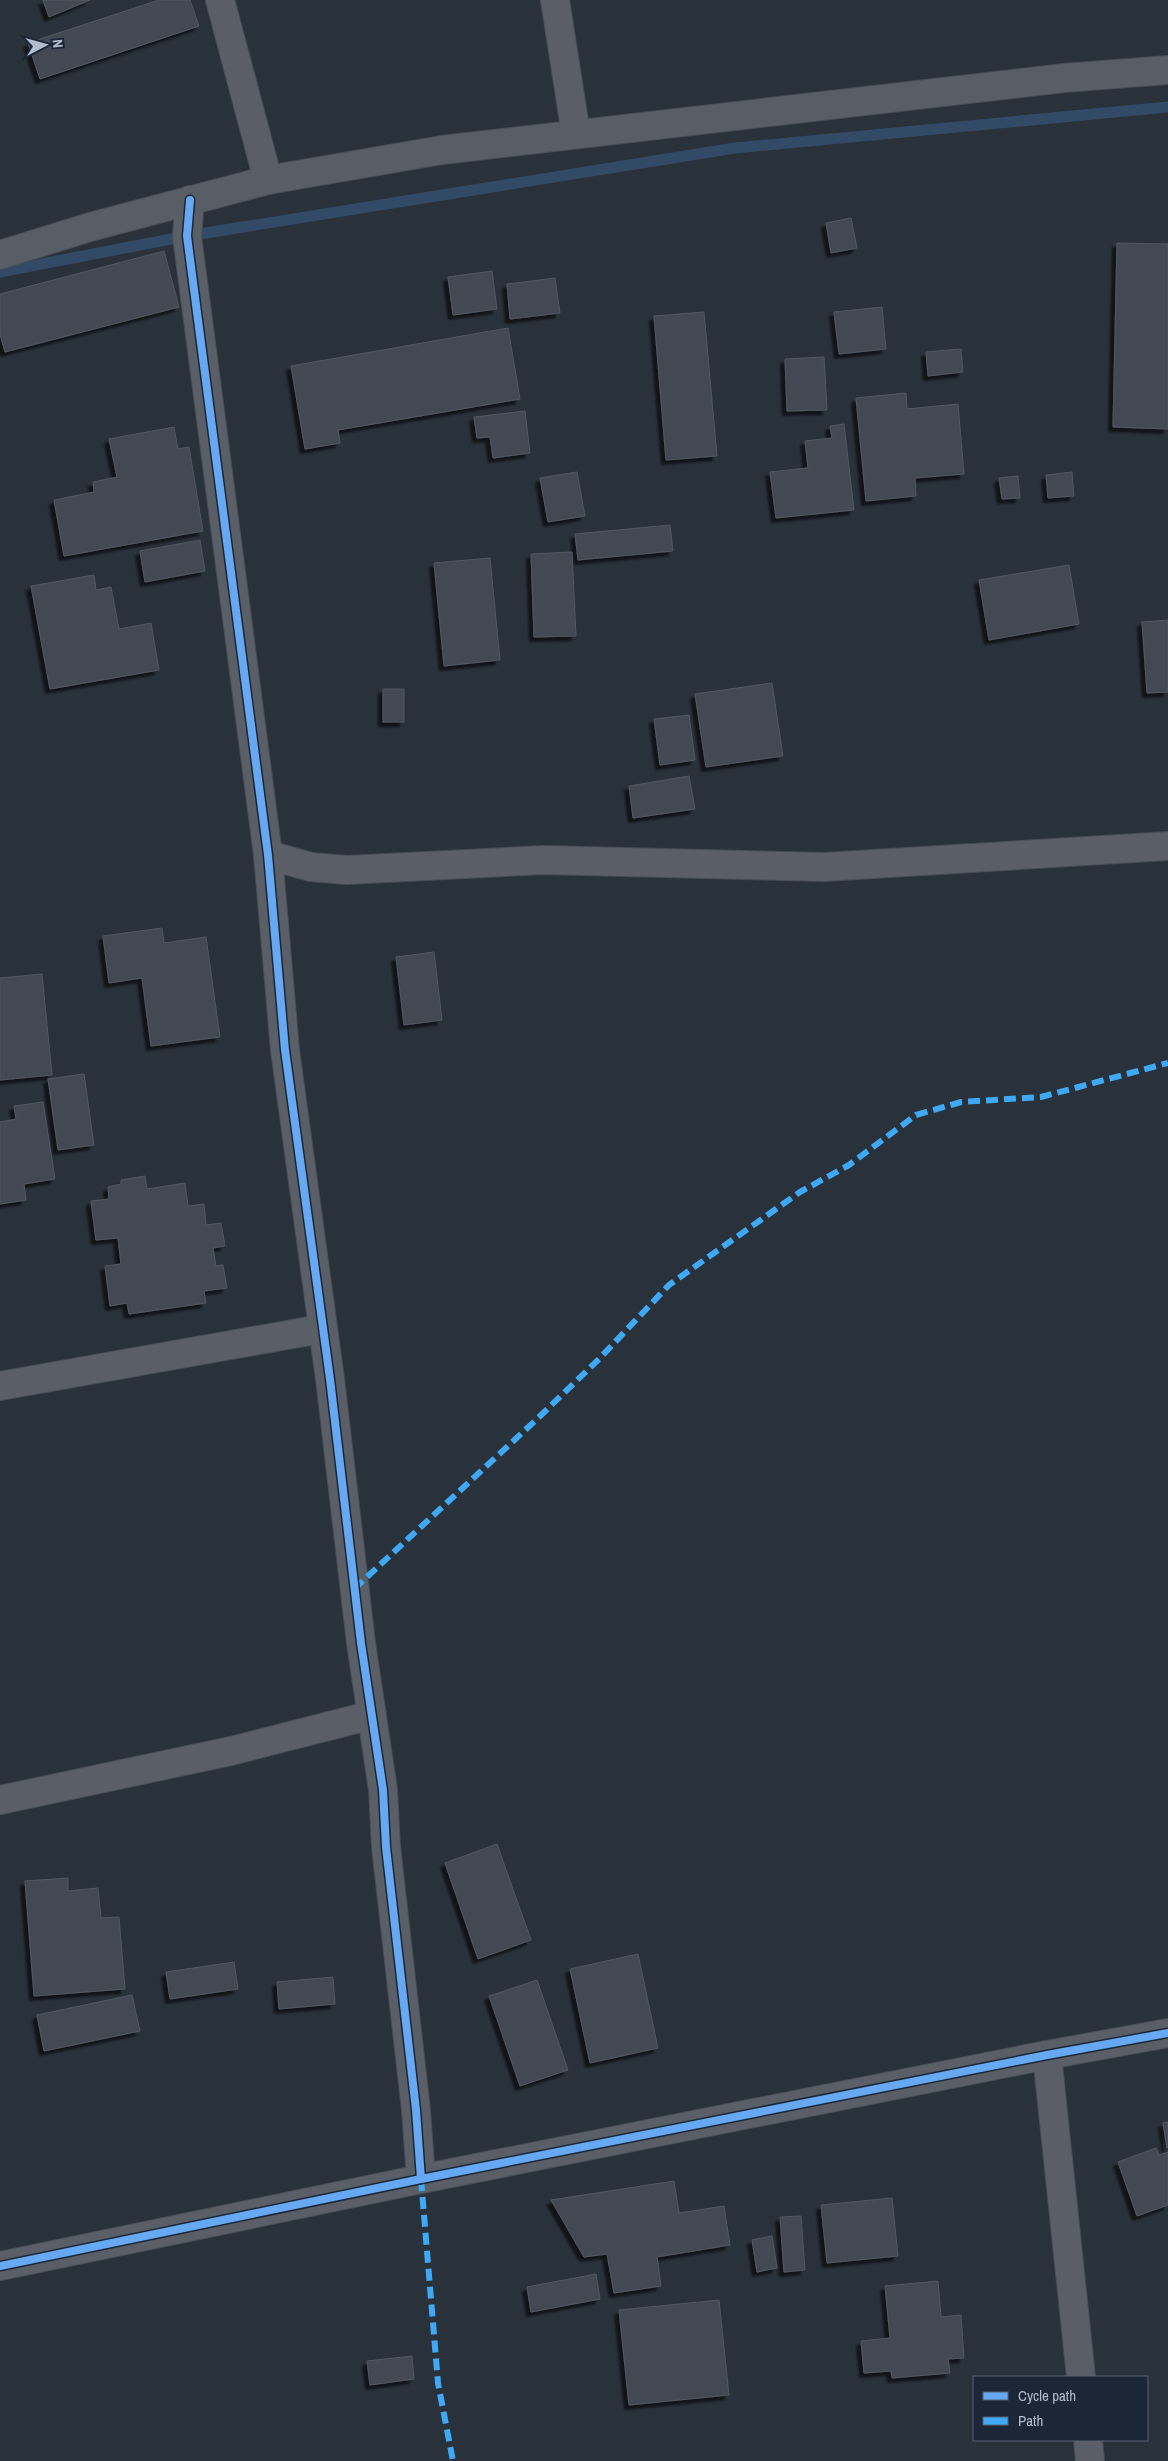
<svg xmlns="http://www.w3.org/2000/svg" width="1168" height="2461" font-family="'Archivo Narrow',sans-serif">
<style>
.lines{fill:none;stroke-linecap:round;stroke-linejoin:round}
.stream{stroke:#334a66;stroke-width:11}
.building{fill:#434a52;stroke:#515861;filter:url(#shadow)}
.street-casing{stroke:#474d54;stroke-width:30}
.secondary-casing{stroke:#474d54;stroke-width:30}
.street{stroke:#5a5f67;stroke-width:28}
.secondary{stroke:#585e66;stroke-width:28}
.quiet{stroke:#3fa9f5;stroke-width:6;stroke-dasharray:12 6;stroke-linecap:butt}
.cycleway-casing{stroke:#1b2736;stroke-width:11}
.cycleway{stroke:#66a8f1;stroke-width:8}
</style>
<defs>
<filter id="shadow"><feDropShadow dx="-4.5" dy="4.5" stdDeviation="1" flood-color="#0009"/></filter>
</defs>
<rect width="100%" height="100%" fill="#29313a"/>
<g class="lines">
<path class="stream" d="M0,272L187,236L735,148L1168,107"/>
</g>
<g class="building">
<path d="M43,0H90L49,17Z"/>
<path d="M159,0H190L199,26L40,79L28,43Z"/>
<path d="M851,218L857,248L831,253L826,223Z"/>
<path d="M1117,243L1168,244V429L1113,427Z"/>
<path d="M164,251L179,307L5,352L0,334V294Z"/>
<path d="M492,271L497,309L453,315L448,277Z"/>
<path d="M555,278L560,313L510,319L507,284Z"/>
<path d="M882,307L886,349L839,354L834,312Z"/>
<path d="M704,312L717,456L666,460L654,316Z"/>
<path d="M508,328L520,399L338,430L340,443L305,449L291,366Z"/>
<path d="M961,349L963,372L928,376L926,352Z"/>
<path d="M824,357L827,410L787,411L785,359Z"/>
<path d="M906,393L907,409L958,404L964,474L915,478L916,496L866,501L856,398Z"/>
<path d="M525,411L530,453L493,458L490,437L477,438L474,417Z"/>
<path d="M844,424L854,510L776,518L770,472L808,468L805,441L832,438L830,426Z"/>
<path d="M174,427L178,449L189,447L203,531L64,556L54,500L94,492L93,482L117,477L109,439Z"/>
<path d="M577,472L585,516L548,522L540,478Z"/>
<path d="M1072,472L1074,496L1048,498L1046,475Z"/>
<path d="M1018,476L1020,498L1002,499L999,478Z"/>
<path d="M670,525L673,551L578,560L575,534Z"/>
<path d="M200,540L205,571L145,582L140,551Z"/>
<path d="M572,552L576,636L534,637L531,554Z"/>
<path d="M490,558L500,660L444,666L434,563Z"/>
<path d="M1069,565L1079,624L989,640L979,580Z"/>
<path d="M94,575L96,590L111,587L119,629L151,623L159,670L50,689L31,586Z"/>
<path d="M1168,620V692L1147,693L1142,622Z"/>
<path d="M772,683L783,756L706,767L695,694Z"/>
<rect x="383" y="689" width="21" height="33"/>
<path d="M689,715L695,760L660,765L654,719Z"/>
<path d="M689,776L695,809L633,818L629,786Z"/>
<path d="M162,928L164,943L206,937L220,1037L151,1046L142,978L109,983L103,936Z"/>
<path d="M434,952L442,1020L404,1025L396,957Z"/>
<path d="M42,974L52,1075L0,1080V978Z"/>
<path d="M84,1074L94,1145L58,1150L48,1079Z"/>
<path d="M43,1102L55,1179L24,1184L26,1200L0,1204V1122L16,1119L14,1106Z"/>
<path d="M145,1176L147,1189L185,1183L188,1206L204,1204L206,1225L221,1223L225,1246L213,1248L216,1266L223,1265L227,1288L204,1291L206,1303L129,1314L127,1303L110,1306L105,1266L121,1264L118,1238L96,1240L91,1201L109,1199L108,1187L121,1184V1180Z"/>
<path d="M497,1844L531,1940L478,1959L445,1863Z"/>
<path d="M68,1878V1891L98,1888L101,1918L119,1917L125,1989L34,1996L25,1881Z"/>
<path d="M638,1954L658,2048L590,2063L570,1969Z"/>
<path d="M234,1962L238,1989L170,1999L166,1972Z"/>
<path d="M333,1977L335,2004L279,2009L277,1982Z"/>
<path d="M537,1980L568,2070L520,2086L489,1996Z"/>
<path d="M132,1995L140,2031L44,2051L37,2015Z"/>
<path d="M1168,2122V2147L1167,2148L1163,2123Z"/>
<path d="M1156,2148L1159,2155L1168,2152V2205L1137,2216L1118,2162Z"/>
<path d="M674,2181L679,2213L724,2206L730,2245L657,2257L661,2286L614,2293L607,2254L584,2257L551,2200Z"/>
<path d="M892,2198L898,2256L827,2263L821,2205Z"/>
<path d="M801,2216L805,2270L784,2272L780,2217Z"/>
<path d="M772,2236L777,2268L757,2272L752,2240Z"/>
<path d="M596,2274L600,2299L531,2312L527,2287Z"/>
<path d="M938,2281L941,2317L961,2315L964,2358L948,2359L950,2373L892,2378L891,2371L864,2373L861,2341L890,2338L885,2286Z"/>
<path d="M719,2300L729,2395L629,2405L619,2310Z"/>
<path d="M412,2356L414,2379L370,2385L367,2361Z"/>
</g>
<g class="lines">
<g class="street-casing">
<g id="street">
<path d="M220,0L268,180"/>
<path d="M555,0L576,134"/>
<path d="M190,200L187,236L268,855L285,1050L330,1379L361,1643L383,1790L386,1847L416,2110L421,2179"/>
<path d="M268,855L311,867L347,870L544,860L824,867L1168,846"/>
<path d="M0,1386L321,1329"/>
<path d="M0,1800L231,1751L372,1715"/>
<path d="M1047,2055L1081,2377"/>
<path d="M0,2266L421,2179L1047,2055L1168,2033"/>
<path d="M1088,2440L1090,2461"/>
</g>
</g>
<g class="secondary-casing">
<path id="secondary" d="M0,255L90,227L268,180L442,150L1064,78L1168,70"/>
</g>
<use href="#street" class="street"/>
<use href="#secondary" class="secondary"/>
<g class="quiet">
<path d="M354,1589L536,1420L599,1359L669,1285L800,1192L849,1165L916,1115L961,1102L1041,1097L1168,1063"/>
<path d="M421,2179L438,2383L453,2461"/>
</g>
<g class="cycleway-casing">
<g id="cycleway">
<path d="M190,200L187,236L268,855L285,1050L330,1379L361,1643L383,1790L386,1847L416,2110L421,2179"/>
<path d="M0,2266L421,2179L1047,2055L1168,2033"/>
</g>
</g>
<use href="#cycleway" class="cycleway"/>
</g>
<rect x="973" y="2376" width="175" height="65" fill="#1b2736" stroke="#576372"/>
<rect x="983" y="2392" width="25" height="8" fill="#66a8f1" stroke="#576372"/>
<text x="1018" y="2401" font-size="15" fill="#b2bdcb">Cycle path</text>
<rect x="983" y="2417" width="25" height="8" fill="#3fa9f5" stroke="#576372"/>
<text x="1018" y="2426" font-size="15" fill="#b2bdcb">Path</text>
<g transform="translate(45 45) rotate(84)" stroke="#1b2736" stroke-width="4" paint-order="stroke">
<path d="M0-4L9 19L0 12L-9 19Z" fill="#b2bdcb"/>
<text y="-8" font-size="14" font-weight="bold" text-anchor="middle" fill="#b2bdcb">N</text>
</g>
</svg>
